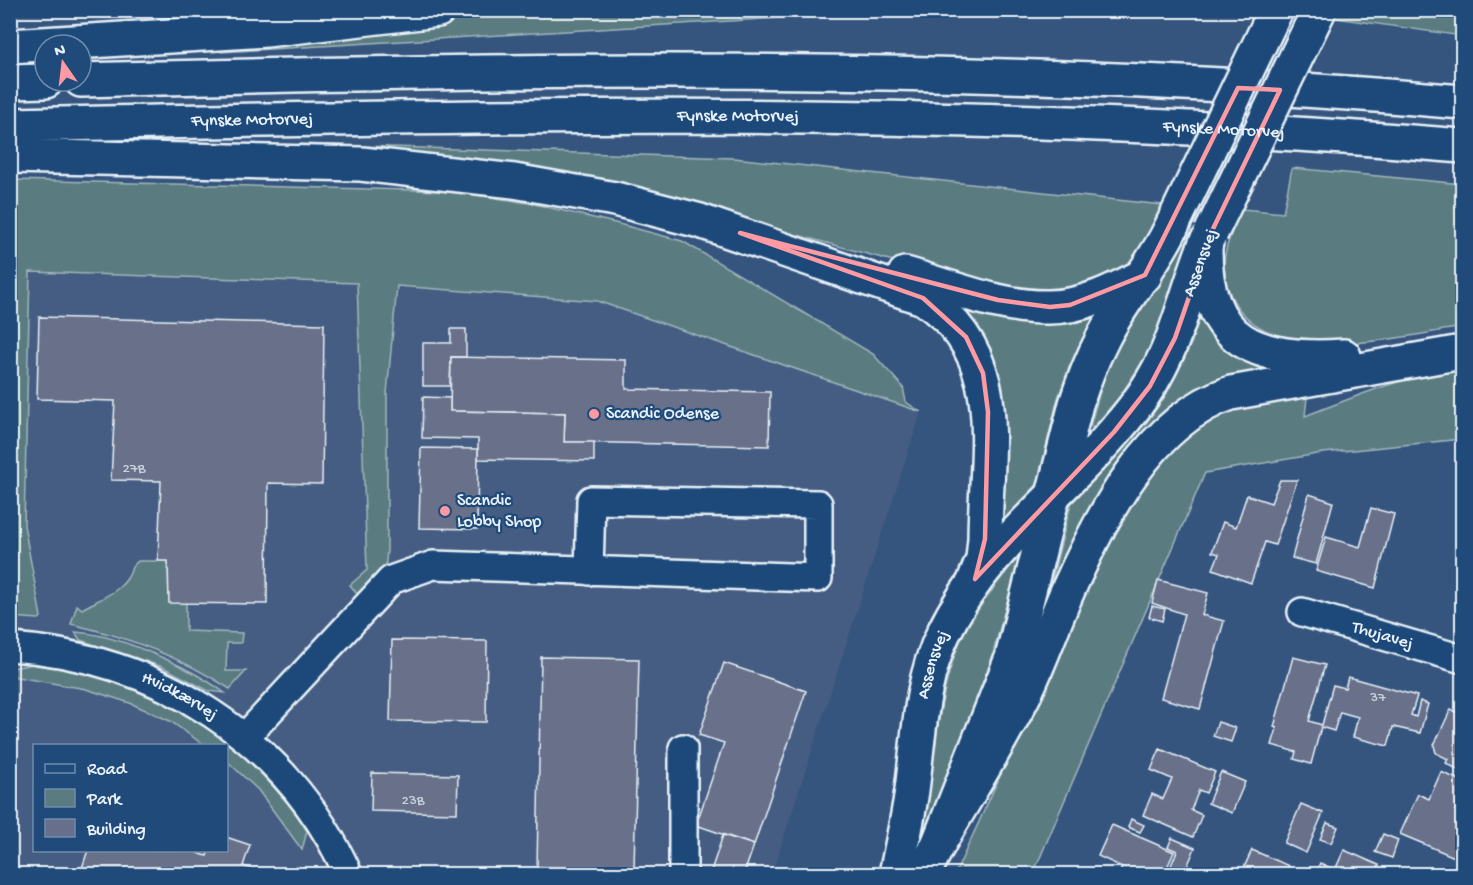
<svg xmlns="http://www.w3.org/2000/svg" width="1473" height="885" font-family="'Gochi Hand',sans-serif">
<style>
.built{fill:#445d82;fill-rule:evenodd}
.green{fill:#5a7c80;stroke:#a1b6bc;stroke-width:1.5}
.building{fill:#676f8a;stroke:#e8f1f8;stroke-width:1.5}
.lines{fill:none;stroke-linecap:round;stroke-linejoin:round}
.minor-casing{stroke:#e8f1f8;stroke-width:32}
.major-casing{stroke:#e8f1f8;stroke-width:38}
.highway-casing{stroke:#e8f1f8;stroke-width:38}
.minor{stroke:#1f4a7a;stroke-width:27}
.major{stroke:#1f4a7a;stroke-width:33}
.highway{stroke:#1f4a7a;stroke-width:33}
.major-bridge-casing{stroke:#e8f1f8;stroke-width:38;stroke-linecap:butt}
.major-bridge{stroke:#1f4a7a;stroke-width:33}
.marked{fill:none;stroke:#ff9aa2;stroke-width:4.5;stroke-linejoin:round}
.poi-dot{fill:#ff9aa2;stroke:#1f4a7a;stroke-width:2}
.labels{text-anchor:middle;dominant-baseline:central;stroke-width:4.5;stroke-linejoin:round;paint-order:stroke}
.number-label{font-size:15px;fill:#c8d0dc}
.street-label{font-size:18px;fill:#e8f1f8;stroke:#1f4a7a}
.poi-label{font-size:18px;fill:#e8f1f8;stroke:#1f4a7a;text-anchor:start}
</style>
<rect width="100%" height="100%" fill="#35557f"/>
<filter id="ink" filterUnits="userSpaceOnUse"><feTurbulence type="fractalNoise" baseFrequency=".0167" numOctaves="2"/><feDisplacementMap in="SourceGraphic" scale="12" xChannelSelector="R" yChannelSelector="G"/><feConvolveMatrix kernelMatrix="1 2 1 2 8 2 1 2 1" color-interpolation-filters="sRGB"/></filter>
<g filter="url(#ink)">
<path class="built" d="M30,272L360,282L596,301L921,412L772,874H11L10,273ZM34,746H226V850H34Z"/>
<g class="green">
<path d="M494,11H994L860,13L221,52L220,44L437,20Z"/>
<path d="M1338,11H1462V36L1335,18Z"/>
<path d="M300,144L734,158L1162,205L1151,227L1154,228L1132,260L1115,272L1093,282L1051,294L992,288L713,212L302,148Z"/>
<path d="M1292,168L1462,184V327C1399,337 1279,368 1236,305C1214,270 1226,243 1242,209L1283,213Z"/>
<path d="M11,180L451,191L534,204L615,223L682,241L873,354L903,387L906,402L921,412L597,301L397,286L387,393V550L385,572L358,595L350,585L367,570L357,283L30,272L24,525L41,617L39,619L11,617Z"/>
<path d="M1182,242L1189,244L1159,332L1148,353L1120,396L1093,428L1090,426L1104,378L1118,347Z"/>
<path d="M942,293L1103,307L1086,331L1069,367L1057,401L1037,485L997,527L998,411Z"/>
<path d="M1202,308L1306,365L1216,385L1043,615L1071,504L1147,422L1166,395L1192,342Z"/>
<path d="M1462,366V439L1323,453L1205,473L1033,874H955L1120,515L1195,419L1308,388L1305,416C1361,394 1403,377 1462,366Z"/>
<path d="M138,561H168L169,602L186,603V631L242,633L241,643H227L226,671H246L230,689C181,657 128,637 71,624L77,605L82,609C101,598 127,590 132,567Z"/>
<path d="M1015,561L1018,562L984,686L924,837H922C935,773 934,705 959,644C973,613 994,587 1015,561Z"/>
<path d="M75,632C118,634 190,667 225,693L209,691L163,667L80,640Z"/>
<path d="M33,664C124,673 209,716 270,783C284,799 297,812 307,831L302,850L258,790L227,761L226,746L204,745L170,721L130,703L86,689L11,676L12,668Z"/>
</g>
<g class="building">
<path d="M39,317L324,324L322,484L268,483L267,604L169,603L168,561H158L161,481L111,480L115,401L37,399Z"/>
<path d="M451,329H466V357H451L450,386H423V343H451Z"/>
<path d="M451,357L626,360V389L770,392L769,446L564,442L565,413L450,411Z"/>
<path d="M423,397L450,398V411L565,413L564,442H594V461L478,459V439L422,438Z"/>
<path d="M421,448L478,449L477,529L419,528Z"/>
<path d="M1280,480H1297L1275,545L1265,542L1251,583L1213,569L1219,554L1212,552L1223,522L1236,527L1247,495L1271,503Z"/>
<path d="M1309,494L1333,502L1316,564L1292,558Z"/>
<path d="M1371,508L1394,514L1375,588L1316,571L1326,537L1360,547Z"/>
<path d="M1158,580L1208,593L1202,615L1224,621L1200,709L1161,698L1184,614L1152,603Z"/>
<path d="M1152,606L1165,609L1162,621L1149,617Z"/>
<path d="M392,640L487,641L486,722L390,721Z"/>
<path d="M541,657L639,659L634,869L537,867Z"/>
<path d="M1293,657L1325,665L1309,721L1322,725L1333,685L1345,688L1348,677L1417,696L1411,715L1416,717L1420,701L1428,704L1420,733L1393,727L1388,746L1353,737L1358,717L1340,712L1334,731L1321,727L1311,764L1294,759L1296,752L1272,745L1277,728L1274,727Z"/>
<path d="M724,663L806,691L754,845L696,825L724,743L699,735Z"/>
<path d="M1451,709L1462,715V772L1446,763L1448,759L1436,753L1434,745Z"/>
<path d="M1218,722L1236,728L1231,742L1213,736Z"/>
<path d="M1160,749L1215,772L1206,793L1199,790L1191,810L1202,815L1193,837L1143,815L1152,794L1163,799L1172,779L1151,770Z"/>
<path d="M1221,772L1245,782L1232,813L1208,803Z"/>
<path d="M1441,772L1462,781V791L1455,810L1462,813V845L1457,858L1400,834L1418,794L1429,799Z"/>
<path d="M372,773L458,775L457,813L371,811Z"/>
<path d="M1301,804L1323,813L1306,853L1284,843Z"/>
<path d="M1131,819L1144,825L1140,832L1128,827Z"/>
<path d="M1327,823L1338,827L1331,843L1320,839Z"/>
<path d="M1112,825L1174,852L1164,874H1119L1122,867L1098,856Z"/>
<path d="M1383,834L1398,840L1392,858L1375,852Z"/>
<path d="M723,835L754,845L744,874H710Z"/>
<path d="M226,837L250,845L243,866L267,874H80L88,850H198L197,853L207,856L209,850H226Z"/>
<path d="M1172,838L1195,848L1184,874L1170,868L1177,851L1168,847Z"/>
<path d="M1252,850L1289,866L1285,874H1241Z"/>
<path d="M1344,850L1379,865L1374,874H1315L1320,863L1335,870Z"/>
</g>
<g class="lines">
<g class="minor-casing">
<g id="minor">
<path id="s1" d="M1302,612L1462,659"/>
<path id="s2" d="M10,647C156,656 288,739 348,874"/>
<path d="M245,737L391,580L433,565L818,578V504L591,500L589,571"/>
<path d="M683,874V748"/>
</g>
</g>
<g class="major-casing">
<g id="major">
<path id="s3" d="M896,874C902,846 908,818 912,790C919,737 920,683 943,634C986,543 1073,487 1133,409C1177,353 1181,305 1206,243"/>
<path d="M923,874L938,845L1012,658L1076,404C1083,382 1091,361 1102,340C1121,301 1151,269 1170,230"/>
</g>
</g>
<g class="highway-casing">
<g id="highway">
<path d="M10,46L266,30L438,10"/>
<path d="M81,80C541,68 1004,62 1462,102"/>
<path d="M10,82L46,81"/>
<path id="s4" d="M10,125C494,115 980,105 1462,146"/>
<path d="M10,156L361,164L514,181L615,199L700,221L923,298C1011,355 985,450 985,539L983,559L975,579"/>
<path d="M1205,247C1204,344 1259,362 1344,356"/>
<path d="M905,274C951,287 1001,308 1049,307C1083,307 1116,290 1145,275"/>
<path d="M938,845C966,796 996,749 1022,699C1040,664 1052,626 1068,590C1101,517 1150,419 1231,393L1462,352"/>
</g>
</g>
<use href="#minor" class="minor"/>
<use href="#major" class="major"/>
<use href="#highway" class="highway"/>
<g class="major-bridge-casing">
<g id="major-bridge">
<path d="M1170,230L1276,10"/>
<path d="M1211,233L1319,10"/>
</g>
</g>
<use href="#major-bridge" class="major-bridge"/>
</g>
</g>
<path class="marked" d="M1238,88L1280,90L1211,233L1175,338L1150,386L1114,432L975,579L985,539L988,412L983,373L966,337L923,298L740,233L998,300L1050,307L1070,305L1145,275Z"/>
<g class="poi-dot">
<circle cx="594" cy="414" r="6"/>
<circle cx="445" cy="511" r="6"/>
</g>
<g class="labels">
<g class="number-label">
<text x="134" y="469">27B</text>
<text x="1378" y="698">37</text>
<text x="413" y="801">23B</text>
</g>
<g class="street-label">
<text stroke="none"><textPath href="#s4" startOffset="728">Fynske Motorvej</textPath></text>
<text stroke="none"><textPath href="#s4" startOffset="242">Fynske Motorvej</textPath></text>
<text stroke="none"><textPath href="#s4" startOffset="1214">Fynske Motorvej</textPath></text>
<text transform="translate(1201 263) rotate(-70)">Assensvej</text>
<text stroke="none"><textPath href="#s1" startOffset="84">Thujavej</textPath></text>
<text stroke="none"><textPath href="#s3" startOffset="213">Assensvej</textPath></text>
<text stroke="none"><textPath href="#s2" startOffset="178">Hvidkærvej</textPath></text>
</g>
<g class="poi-label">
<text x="606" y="414">Scandic Odense</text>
<text x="457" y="501">Scandic<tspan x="457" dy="21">Lobby Shop</tspan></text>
</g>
</g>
<rect width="1473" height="885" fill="none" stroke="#1f4a7a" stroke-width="36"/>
<rect x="18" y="18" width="1437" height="849" fill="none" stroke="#e8f1f8" stroke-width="2" filter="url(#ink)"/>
<rect x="33" y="744" width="195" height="108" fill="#1f4a7a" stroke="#6f8dac" stroke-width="1.5"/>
<rect x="45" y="764" width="30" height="9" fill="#1f4a7a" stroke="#6f8dac" stroke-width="1.5"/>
<text x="87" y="774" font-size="18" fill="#e8f1f8">Road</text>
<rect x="45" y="789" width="30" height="18" fill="#5a7c80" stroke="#6f8dac" stroke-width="1.5"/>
<text x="87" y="804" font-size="18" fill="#e8f1f8">Park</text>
<rect x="45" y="819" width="30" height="18" fill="#676f8a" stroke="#6f8dac" stroke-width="1.5"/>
<text x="87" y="834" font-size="18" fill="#e8f1f8">Building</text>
<g transform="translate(63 63) rotate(346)"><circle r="28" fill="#1f4a7a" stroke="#6f8dac" stroke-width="1.5"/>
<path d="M0-4.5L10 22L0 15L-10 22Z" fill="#ff9aa2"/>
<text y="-9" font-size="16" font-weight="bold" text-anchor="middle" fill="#e8f1f8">N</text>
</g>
</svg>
